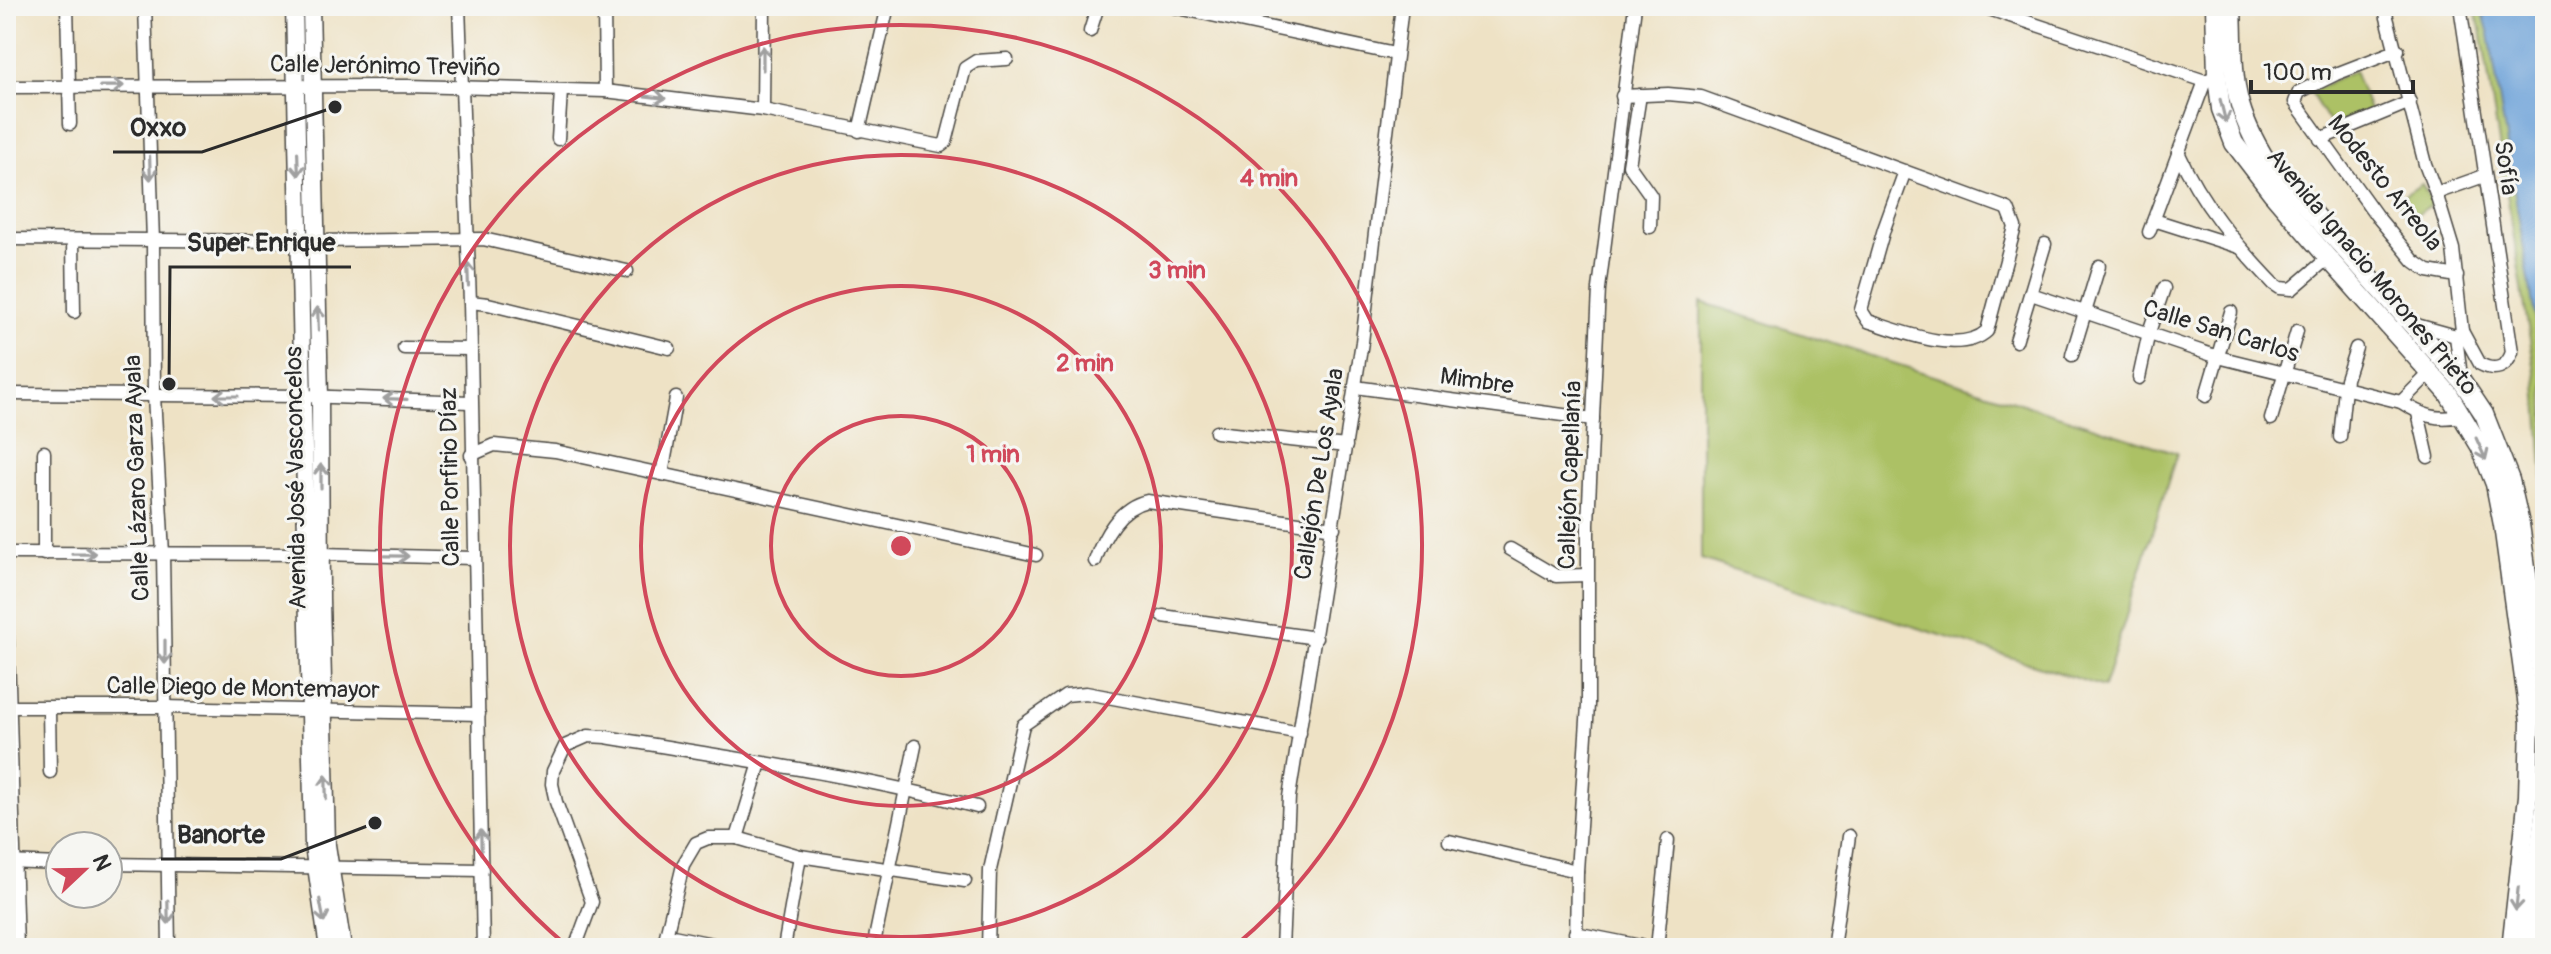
<svg xmlns="http://www.w3.org/2000/svg" width="2551" height="954" font-family="Pangolin,sans-serif">
<style>
.green{fill:#acc165;stroke:#6c7648;stroke-width:2}
.water{fill:#6ba0d8;stroke:#4b6682;stroke-width:2}
.lines{fill:none;stroke-linecap:round;stroke-linejoin:round}
.minor-casing{stroke:#484642;stroke-width:15}
.secondary-casing{stroke:#484642;stroke-width:19}
.primary-casing{stroke:#484642;stroke-width:21}
.minor{stroke:#fff;stroke-width:12}
.secondary{stroke:#fff;stroke-width:16}
.primary{stroke:#fff;stroke-width:18}
.oneway{stroke:#a0a0a0}
.ring{fill:none;stroke:#d1495b;stroke-width:4}
.labels{text-anchor:middle;dominant-baseline:central;stroke-width:6;stroke-linejoin:round;paint-order:stroke}
.street-label{font-size:24px;fill:#2b2b2b;stroke:#f6f6f2}
.centre{fill:#d1495b;stroke:#f6f6f2;stroke-width:4}
.ring-label{font-size:24px;text-anchor:middle;font-weight:bold;fill:#d1495b;stroke:#f6f6f2;stroke-width:6;stroke-linejoin:round;paint-order:stroke}
.leader{fill:none;stroke:#2b2b2b;stroke-width:3}
.callout-dot{fill:#2b2b2b;stroke:#f6f6f2;stroke-width:3}
.callout-label{font-size:26px;text-anchor:middle;font-weight:bold;fill:#2b2b2b;stroke:#f6f6f2;stroke-width:6;stroke-linejoin:round;paint-order:stroke}
</style>
<rect width="100%" height="100%" fill="#f6f6f2"/>
<filter id="ink" filterUnits="userSpaceOnUse"><feTurbulence type="fractalNoise" baseFrequency=".0125" numOctaves="2"/><feDisplacementMap in="SourceGraphic" scale="16" xChannelSelector="R" yChannelSelector="G"/><feConvolveMatrix kernelMatrix="1 2 1 2 8 2 1 2 1" color-interpolation-filters="sRGB"/></filter>
<filter id="wash" filterUnits="userSpaceOnUse"><feTurbulence type="fractalNoise" baseFrequency=".006" numOctaves="4" result="noise"/><feDisplacementMap in="SourceGraphic" scale="32" xChannelSelector="R" yChannelSelector="G"/><feGaussianBlur stdDeviation="1.8" result="paint"/><feColorMatrix in="noise" values="0 0 0 0 0 0 0 0 0 0 0 0 0 0 0 0 0 1.4 0 .05"/><feComposite in="paint" operator="in"/></filter>
<g filter="url(#wash)">
<rect width="100%" height="100%" fill="#eee2c5"/>
<g class="green">
<path d="M2473,6H2545V496L2537,384L2481,29Z"/>
<path d="M2354,71L2369,110L2332,127L2310,92Z"/>
<path d="M2422,184L2433,204L2409,219L2397,200Z"/>
<path d="M1701,302L2177,453L2104,687L1701,559Z"/>
</g>
<path class="water" d="M2481,6H2545V379L2489,34Z"/>
</g>
<g filter="url(#ink)">
<g class="lines">
<g class="minor-casing">
<g id="minor">
<path d="M67,6L70,124"/>
<path d="M145,6L153,241L154,396L163,553L169,948"/>
<path d="M459,6L470,302L483,948"/>
<path d="M604,6L605,91"/>
<path d="M1169,6L1395,54"/>
<path d="M1980,6L2205,81L2217,76"/>
<path d="M2384,6L2425,164L2436,193L2453,249L2462,331L2456,336L2461,377"/>
<path d="M2460,6L2512,352C2507,368 2495,372 2480,364L2462,331"/>
<path d="M1256,8V6"/>
<path d="M1090,31L1098,6"/>
<path d="M2398,50L2336,74L2299,92L2295,102L2376,215L2414,261L2428,271L2457,276"/>
<path d="M6,87L408,86L605,91L763,110L941,146L946,142L965,68L976,61L1007,59"/>
<path d="M1640,95L1629,165L1651,196L1650,227"/>
<path d="M1622,96L1668,94L1701,97L2008,209L2015,227L1987,331C1960,356 1899,331 1868,321L1861,310L1884,229L1905,171"/>
<path d="M763,110L764,6"/>
<path d="M859,131L888,6"/>
<path d="M558,139L561,91"/>
<path d="M2320,139L2410,102"/>
<path d="M2178,152C2201,204 2236,244 2274,284L2280,288L2292,289L2328,258"/>
<path d="M2436,193L2484,176"/>
<path d="M2154,220L2239,247"/>
<path d="M2149,232L2205,81"/>
<path d="M6,239L316,241L483,239L627,271"/>
<path d="M73,240L74,312"/>
<path d="M2031,294L2218,357L2401,402C2421,415 2438,422 2463,415"/>
<path d="M470,302L488,304L669,348"/>
<path d="M2413,324L2456,336"/>
<path d="M2016,341L2045,244"/>
<path d="M404,348L470,349"/>
<path d="M2072,355L2099,266"/>
<path d="M2139,378L2149,332L2164,288"/>
<path d="M1355,387L1593,419"/>
<path d="M6,394L304,396L470,402"/>
<path d="M2206,396L2231,312"/>
<path d="M2401,402L2431,372"/>
<path d="M2418,413L2428,457"/>
<path d="M2271,419L2297,331"/>
<path d="M1216,432L1346,446"/>
<path d="M2340,437L2346,379L2356,348"/>
<path d="M471,455L494,445L555,451L1036,555"/>
<path d="M662,474L676,398"/>
<path d="M1510,549L1556,576L1587,575"/>
<path d="M6,553L321,554L473,558"/>
<path d="M44,554V452"/>
<path d="M1095,561C1103,537 1119,507 1147,501L1334,528"/>
<path d="M6,585L17,948"/>
<path d="M1163,616L1316,638"/>
<path d="M6,707H165L479,714"/>
<path d="M49,709L50,772"/>
<path d="M737,838L760,763"/>
<path d="M1449,841L1577,871"/>
<path d="M7,862L60,864"/>
<path d="M108,864L482,870"/>
<path d="M1575,933L1651,948"/>
<path d="M668,935L732,948"/>
<path d="M575,948L592,902L556,802L552,784L553,771L565,746L588,736L606,737C730,758 856,775 977,807"/>
<path d="M663,948L683,865L696,843L708,838H737L800,856L965,881"/>
<path d="M784,948L800,856"/>
<path d="M873,948L915,746"/>
<path d="M988,948L990,870L1023,725L1066,695L1086,693L1300,733"/>
<path d="M1282,948L1289,797L1362,342L1402,6"/>
<path d="M1576,948L1577,871L1588,705V524L1599,289L1635,6"/>
<path d="M1657,948L1668,840"/>
<path d="M1833,948L1849,836"/>
</g>
</g>
<g class="secondary-casing">
<g id="secondary">
<path d="M294,6L313,846L328,948"/>
<path d="M311,6L320,397L321,599L327,845L343,948"/>
</g>
</g>
<g class="primary-casing">
<g id="primary">
<path d="M2215,6L2217,76L2221,109L2234,143L2273,194L2328,258L2448,393L2480,446L2495,484L2503,525L2530,722L2528,796L2511,948"/>
<path d="M2232,6C2235,75 2228,99 2267,162L2462,381L2484,414L2510,480L2520,524L2545,703"/>
<path d="M2527,948L2545,806"/>
</g>
</g>
<use href="#minor" class="minor"/>
<use href="#secondary" class="secondary"/>
<use href="#primary" class="primary"/>
</g>
<defs><path id="oneway-shaft" d="M-6 0H5M1.5-3L5.5 0L1.5 3" fill="none" stroke-width="1.6" stroke-linecap="round" stroke-linejoin="round" transform="scale(2)"/></defs>
<g class="oneway">
<use href="#oneway-shaft" transform="translate(763 58) rotate(-90)"/>
<use href="#oneway-shaft" transform="translate(112 86) rotate(-1)"/>
<use href="#oneway-shaft" transform="translate(654 97) rotate(7)"/>
<use href="#oneway-shaft" transform="translate(2223 111) rotate(76)"/>
<use href="#oneway-shaft" transform="translate(298 164) rotate(88)"/>
<use href="#oneway-shaft" transform="translate(150 168) rotate(88)"/>
<use href="#oneway-shaft" transform="translate(468 274) rotate(-92)"/>
<use href="#oneway-shaft" transform="translate(318 319) rotate(-92)"/>
<use href="#oneway-shaft" transform="translate(226 396) rotate(180)"/>
<use href="#oneway-shaft" transform="translate(395 399) rotate(-178)"/>
<use href="#oneway-shaft" transform="translate(2481 449) rotate(66)"/>
<use href="#oneway-shaft" transform="translate(321 476) rotate(-90)"/>
<use href="#oneway-shaft" transform="translate(84 554) rotate(-1)"/>
<use href="#oneway-shaft" transform="translate(397 556) rotate(1)"/>
<use href="#oneway-shaft" transform="translate(165 652) rotate(90)"/>
<use href="#oneway-shaft" transform="translate(326 787) rotate(-91)"/>
<use href="#oneway-shaft" transform="translate(481 842) rotate(-91)"/>
<use href="#oneway-shaft" transform="translate(2517 899) rotate(96)"/>
<use href="#oneway-shaft" transform="translate(322 911) rotate(79)"/>
<use href="#oneway-shaft" transform="translate(168 912) rotate(89)"/>
</g>
</g>
<g class="ring">
<circle cx="901" cy="546" r="130"/>
<circle cx="901" cy="546" r="260"/>
<circle cx="901" cy="546" r="391"/>
<path d="M566 945A521 521 0 1 1 1236 945"/>
</g>
<g class="labels">
<g class="street-label">
<text transform="translate(385 66) rotate(1)">Calle Jerónimo Treviño</text>
<text transform="translate(2506 168) rotate(82)">Sofía</text>
<text transform="translate(2385 183) rotate(51)">Modesto Arreola</text>
<text transform="translate(2372 272) rotate(50)">Avenida Ignacio Morones Prieto</text>
<text transform="translate(2221 331) rotate(17)">Calle San Carlos</text>
<text transform="translate(1477 381) rotate(8)">Mimbre</text>
<text transform="translate(1319 474) rotate(-81)">Callejón De Los Ayala</text>
<text transform="translate(1570 475) rotate(-88)">Callejón Capellanía</text>
<text transform="translate(450 477) rotate(-91)">Calle Porfirio Díaz</text>
<text transform="translate(137 478) rotate(-92)">Calle Lázaro Garza Ayala</text>
<text transform="translate(296 478) rotate(-91)">Avenida José Vasconcelos</text>
<text transform="translate(243 688) rotate(1)">Calle Diego de Montemayor</text>
</g>
</g>
<circle cx="901" cy="546" r="12" class="centre"/>
<g class="ring-label">
<text x="1269" y="186">4 min</text>
<text x="1177" y="278">3 min</text>
<text x="1085" y="371">2 min</text>
<text x="993" y="462">1 min</text>
</g>
<path class="leader" d="M335 107L202 152H113M169 384L170 267H351M375 823L281 859H161"/>
<g class="callout-dot">
<circle cx="335" cy="107" r="8"/>
<circle cx="169" cy="384" r="8"/>
<circle cx="375" cy="823" r="8"/>
</g>
<g class="callout-label">
<text x="158" y="136">Oxxo</text>
<text x="261" y="251">Super Enrique</text>
<text x="221" y="843">Banorte</text>
</g>
<rect width="2551" height="954" fill="none" stroke="#f6f6f2" stroke-width="32"/>
<g transform="translate(84 870) rotate(68)"><circle r="38" fill="#f6f6f2" stroke="#a5a5a2" stroke-width="2"/>
<path d="M0-6L14 30L0 20L-14 30Z" fill="#d1495b"/>
<text y="-12" font-size="22" font-weight="bold" text-anchor="middle" fill="#2b2b2b">N</text>
</g>
<path d="M2251 80v12h162v-12" fill="none" stroke="#2b2b2b" stroke-width="4"/>
<text x="2263" y="80" font-size="24" fill="#2b2b2b" stroke="#f6f6f2" stroke-width="6" paint-order="stroke">100 m</text>
</svg>
